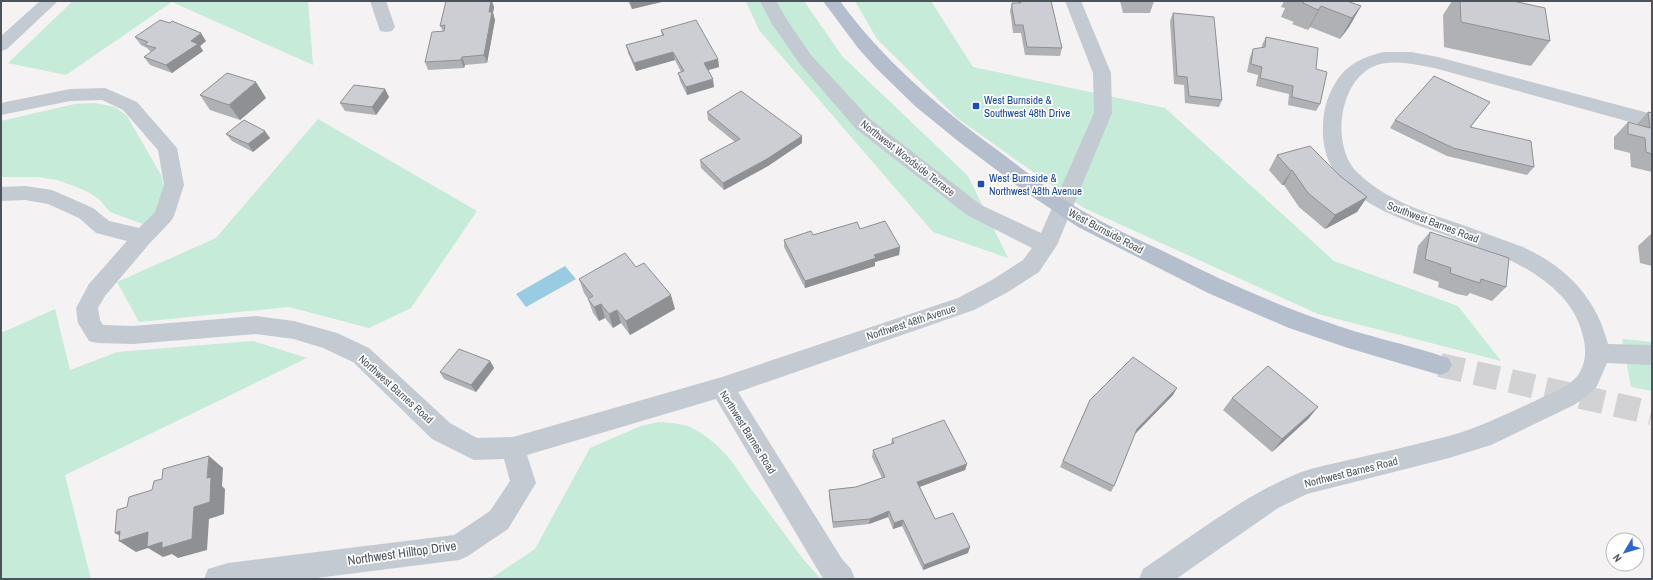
<svg xmlns="http://www.w3.org/2000/svg" width="1653" height="580" font-family="'Archivo Narrow',sans-serif">
<style>
.green{fill:#c6ebd8}
.water{fill:#99cce3}
.lines{fill:none;stroke-linecap:round;stroke-linejoin:round}
.major-tunnel{stroke:#d2d2d4;stroke-width:24;stroke-dasharray:24 12;stroke-linecap:butt}
.minor{fill:#c4cad1;fill-rule:evenodd}
.major{fill:#b5becd;fill-rule:evenodd}
.wall{fill:#afb1b5}
.shaded-wall{fill:#8f9094}
.building{fill:#ccced3;stroke:#8f9094}
.transit-dot{fill:#1a4fb4;stroke:#fff;stroke-width:1.5}
.labels{text-anchor:middle;dominant-baseline:central;stroke-width:3.5;stroke-linejoin:round;paint-order:stroke}
.transit-label{font-size:11px;fill:#164399;stroke:#fff;text-anchor:start}
.street-label{font-size:11px;fill:#4b535d;stroke:#fff}
.near-street-label{font-size:13px;fill:#4b535d;stroke:#fff}
</style>
<rect width="100%" height="100%" fill="#f4f2f2"/>
<g class="green">
<path d="M73,1H308L313,65L172,2L66,75L8,63Z"/>
<path d="M746,1H804L842,56L968,176L1008,258L933,232L759,30Z"/>
<path d="M855,1H931L973,67L1165,108L1334,261L1458,306L1501,361L1318,314L1084,208L957,118L877,39Z"/>
<path d="M94,103L115,107L127,116L161,175L164,188L151,227L110,212L100,200L88,192L74,186L57,180L38,177H1V121L75,104Z"/>
<path d="M318,119L477,211L411,308L369,328L289,307L139,322L117,282L216,238Z"/>
<path d="M55,309L70,370L117,352L253,341L307,358L65,475L91,579H1V333Z"/>
<path d="M1622,339L1652,342V391L1631,387Z"/>
<path d="M658,422C670,423 682,423 692,428C713,438 731,458 743,478L803,559L821,579H483L493,577L535,549L590,448L641,426Z"/>
</g>
<path class="water" d="M565,266L576,279L526,307L516,294Z"/>
<g class="lines">
<path class="major-tunnel" d="M1440,365L1652,413"/>
<g class="minor">
<path d="M40,1H58L7,49L1,51V36Z"/>
<path d="M370,1H386L395,27L392,31L386,32L380,31Z"/>
<path d="M760,1H776L789,23L811,55L870,119L981,205L1041,233L1094,113L1093,73L1065,1H1081L1111,73L1112,113L1057,245L1039,272L1008,292L974,310L738,392L842,559L851,569L855,579H824L822,577L716,399L527,455L536,483L508,529L468,556L459,560L309,579H204L208,569L228,563L454,535L490,511L510,481L504,459L474,460L432,439L353,362L323,348L294,339L256,334L133,344L97,343L89,341L78,323L76,308L89,284L127,241L96,233L79,218L48,204L25,200L1,201V187L25,186L52,190L93,208L109,221L139,228L155,212L164,185L158,150L123,110L102,100L70,101L1,115V103L70,89L105,88L137,102L177,148L184,185L174,216L171,221L150,243L105,296L98,308L100,320L103,325L133,326L256,316L294,321L337,333L369,348L450,423L477,438L513,437L722,377L958,298L992,280L1023,260L1032,248L967,215L856,129L799,63L772,24Z"/>
<path d="M1384,52H1411L1438,57L1652,114V128L1438,69C1417,65 1392,58 1372,67C1338,84 1331,148 1358,173C1386,200 1424,212 1460,224C1481,232 1502,239 1523,247C1566,267 1596,297 1608,344L1652,345V365L1607,363L1597,386L1587,396L1574,405L1491,445L1449,458L1307,494L1278,508L1176,579H1139L1143,569C1191,537 1242,497 1294,475C1310,468 1327,465 1344,461C1379,453 1414,445 1449,436C1479,428 1506,414 1535,401C1549,394 1571,387 1580,372C1587,360 1586,345 1582,333C1574,298 1538,273 1507,259C1487,251 1466,243 1445,235C1394,217 1320,194 1323,128C1323,118 1324,110 1327,101C1338,71 1353,59 1384,52Z"/>
</g>
<path class="major" d="M823,1H840C883,60 937,106 996,149C1024,170 1051,192 1081,210C1108,226 1137,239 1165,252C1217,278 1269,302 1324,321C1364,336 1407,344 1448,358L1452,365L1448,372L1440,375L1409,366L1348,348L1289,328L1208,293L1078,227L1027,193L958,141L915,106L876,68L858,48Z"/>
</g>
<g class="wall">
<path d="M628,1H666L632,9Z"/>
<path d="M1017,1H1051L1062,48L1060,56L1025,55L1021,33H1013L1011,17L1010,11L1012,3H1018Z"/>
<path d="M1120,1H1154L1150,13H1123Z"/>
<path d="M1284,1H1347L1361,6L1349,27L1340,39L1310,27L1308,30L1292,24L1294,22L1281,17L1285,8L1281,7Z"/>
<path d="M1452,1H1460L1550,41L1531,66L1444,47L1443,15Z"/>
<path d="M494,7L493,13L495,20L487,63L465,65L464,68L428,70L425,62L443,31L440,26Z"/>
<path d="M1173,13L1222,100L1219,107L1185,103L1184,85L1174,84L1170,21Z"/>
<path d="M661,30L718,59L719,67L708,70L714,87L687,95L680,81L678,73L681,72L675,60L636,71L628,53L626,45L662,36Z"/>
<path d="M135,37L206,41L200,46L203,51L172,73L150,65L144,57L151,52L147,48L141,45Z"/>
<path d="M1266,37L1316,69L1320,104L1316,111L1288,105L1289,94L1256,86L1258,75L1247,72L1250,57L1253,49L1262,48V45Z"/>
<path d="M385,89L389,97L376,115L345,111L340,103Z"/>
<path d="M200,95L266,98L240,120L210,110Z"/>
<path d="M1490,102L1471,127L1534,167L1527,175L1447,156L1390,128L1395,120Z"/>
<path d="M707,112L802,136V143L768,166L724,190L701,168L700,160L735,142L708,120Z"/>
<path d="M1648,112L1652,113V172L1631,167L1630,153L1614,149V137L1628,122L1636,125Z"/>
<path d="M226,134L270,138L253,152L232,141Z"/>
<path d="M1277,155L1340,176L1367,197L1357,212L1325,229L1299,207L1284,185H1282L1269,170Z"/>
<path d="M860,229L900,247L899,255L875,262V266L805,288L784,247V240Z"/>
<path d="M1430,232L1506,287L1492,301L1470,293L1467,296L1457,294L1438,287L1439,282L1413,273L1418,246Z"/>
<path d="M1652,233V266L1640,263L1638,246Z"/>
<path d="M636,267L675,309L630,335L621,323L613,328L605,318L599,321L593,313L588,299L584,293L579,279Z"/>
<path d="M490,361L494,368L476,392L444,379L440,372Z"/>
<path d="M1173,395L1135,434L1114,486L1111,492L1060,467L1090,400Z"/>
<path d="M1232,398L1318,407L1308,419L1272,452L1223,410Z"/>
<path d="M892,439L967,464L965,470L920,487L935,519L968,553L923,570L902,526L893,529L888,517L869,524L833,528L829,496V490L856,487L882,478L872,457L873,450L891,444Z"/>
</g>
<g class="shaded-wall">
<path d="M491,1H492L494,7L493,13L495,20L487,63L484,55L489,12Z"/>
<path d="M630,1H666L632,9Z"/>
<path d="M1321,6L1310,27L1308,30L1318,10Z"/>
<path d="M1361,6L1349,27L1340,39L1352,18Z"/>
<path d="M201,33L206,41L200,46L203,51L172,73L166,65L191,41Z"/>
<path d="M673,52L675,60L636,71L634,63Z"/>
<path d="M462,57L465,65L464,68L461,60Z"/>
<path d="M718,59L719,67L705,71L704,63Z"/>
<path d="M713,79L714,87L687,95L686,87Z"/>
<path d="M256,82L266,98L240,120L229,105Z"/>
<path d="M385,89L389,97L376,115L372,107Z"/>
<path d="M265,131L270,138L253,152L248,144Z"/>
<path d="M802,136V143L768,166L724,190L723,183Z"/>
<path d="M1292,170L1284,185H1282L1291,171Z"/>
<path d="M1367,197L1357,212L1325,229L1335,215Z"/>
<path d="M900,247L899,255L875,262V266L805,288V281L874,255Z"/>
<path d="M671,295L675,309L630,335L626,321Z"/>
<path d="M601,304L605,318L599,321L594,307Z"/>
<path d="M617,310L621,323L613,328L609,314Z"/>
<path d="M490,361L494,368L476,392L471,385Z"/>
<path d="M1177,388L1173,395L1134,435L1137,429Z"/>
<path d="M1318,407L1308,419L1272,452L1282,439Z"/>
<path d="M209,456L223,468L222,486L225,489L224,514L209,519L207,550L178,558L172,554L163,557L148,548L136,552L119,541L125,539L115,533L120,531L148,532L194,507L207,478Z"/>
<path d="M967,464L965,470L916,488L917,482Z"/>
<path d="M889,511L888,517L869,524L870,519Z"/>
<path d="M903,520L902,526L893,529L894,523Z"/>
<path d="M970,547L968,553L923,570L924,565Z"/>
</g>
<g class="building">
<path d="M446,1H491L489,12H492L484,55L462,57L461,60L425,62L432,32L444,31L445,25L440,26Z"/>
<path d="M1020,1H1051L1062,48L1027,47L1023,25H1015L1012,9V3H1021Z"/>
<path d="M1304,1H1347L1361,6L1352,18L1321,6L1318,10L1303,3Z"/>
<path d="M1460,1H1513L1545,8L1550,41L1461,22Z"/>
<path d="M1173,13L1214,17L1222,100L1189,96L1187,77L1177,76Z"/>
<path d="M160,20L170,23L172,21L201,33L191,41L198,44L166,65L144,57L156,48L145,45L148,42L135,37Z"/>
<path d="M696,20L718,59L704,63L713,79L686,87L678,73L684,71L673,52L634,63L626,45L664,35L661,30Z"/>
<path d="M1266,37L1318,48L1316,69L1327,72L1320,104L1292,97L1293,86L1260,78L1262,67L1251,64L1253,49L1265,47Z"/>
<path d="M227,73L256,82L229,105L200,95Z"/>
<path d="M1434,76L1490,102L1470,127L1531,141L1534,167L1453,148L1395,120Z"/>
<path d="M354,85L385,89L372,107L340,103Z"/>
<path d="M741,91L802,136L767,159L723,183L700,160L740,139L707,112Z"/>
<path d="M1648,112L1652,113V154L1646,152L1645,138L1628,134V122L1650,128Z"/>
<path d="M244,120L265,131L248,144L226,134Z"/>
<path d="M1310,146L1340,176L1367,197L1335,215L1308,193L1292,170L1291,171L1277,155Z"/>
<path d="M885,221L900,247L874,255L876,258L805,281L784,240L811,231L813,235L857,222L860,229Z"/>
<path d="M1430,232L1509,258L1506,287L1481,279L1480,283L1470,280L1450,273L1451,268L1425,259Z"/>
<path d="M625,253L636,267L644,263L671,295L626,321L617,310L609,314L601,304L594,307L588,299L593,296L579,279Z"/>
<path d="M459,349L490,361L471,385L440,372Z"/>
<path d="M1133,357L1177,388L1137,429L1114,486L1063,461L1090,400Z"/>
<path d="M1268,366L1318,407L1282,439L1232,398Z"/>
<path d="M944,420L967,464L917,482L935,519L953,513L970,547L924,565L903,520L894,523L889,511L870,519L833,522L829,490L856,487L885,477L873,450L894,443L892,439Z"/>
<path d="M209,456L207,478L211,477L210,502L194,507L192,539L162,548V542L147,547L148,532L119,541L120,531L115,533L117,510L127,507L129,497L152,490L154,481L162,479L163,469Z"/>
</g>
<g class="transit-dot">
<rect x="972" y="102" width="8" height="8" rx="2"/>
<rect x="977" y="180" width="8" height="8" rx="2"/>
</g>
<g class="labels">
<g class="transit-label">
<text x="984" y="100">West Burnside &amp;<tspan x="984" dy="13">Southwest 48th Drive</tspan></text>
<text x="989" y="178">West Burnside &amp;<tspan x="989" dy="13">Northwest 48th Avenue</tspan></text>
</g>
<g class="street-label">
<text transform="translate(908 158) rotate(38)">Northwest Woodside Terrace</text>
<text transform="translate(1433 222) rotate(21)">Southwest Barnes Road</text>
<text transform="translate(1106 231) rotate(28)">West Burnside Road</text>
<text transform="translate(911 322) rotate(-18)">Northwest 48th Avenue</text>
<text transform="translate(396 389) rotate(42)">Northwest Barnes Road</text>
<text transform="translate(748 432) rotate(58)">Northwest Barnes Road</text>
<text transform="translate(1351 472) rotate(-14)">Northwest Barnes Road</text>
</g>
<g class="near-street-label">
<text transform="translate(402 553) rotate(-8)">Northwest Hilltop Drive</text>
</g>
</g>
<rect width="1653" height="580" fill="none" stroke="#4b535d" stroke-width="4"/>
<g transform="translate(1625 552) rotate(232)"><circle r="19" fill="#ffffff" stroke="#b7babe"/>
<path d="M0-3L7 15L0 10L-7 15Z" fill="#2f65d0"/>
<text y="-6" font-size="11" font-weight="bold" text-anchor="middle" fill="#4b535d">N</text>
</g>
</svg>
